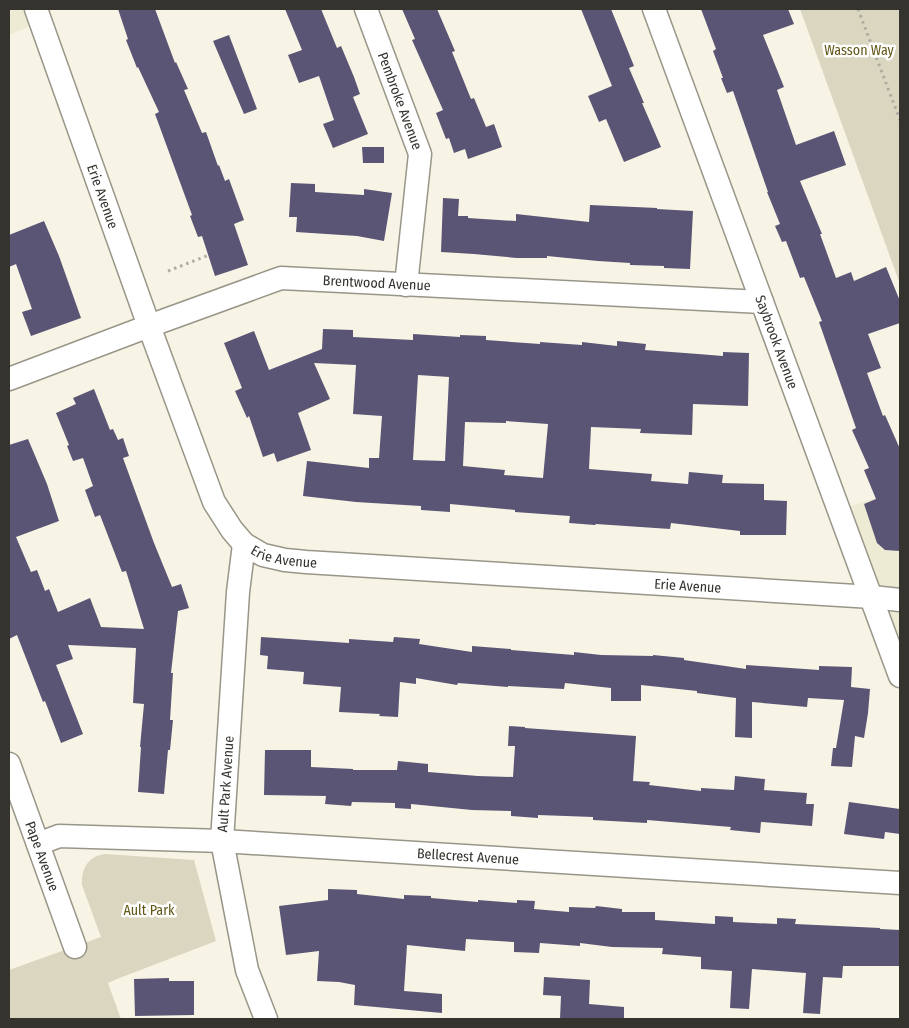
<svg xmlns="http://www.w3.org/2000/svg" width="909" height="1028" font-family="'Fira Sans Condensed',sans-serif">
<style>
.built{fill:#eeebd4}
.green{fill:#dad6bf}
.building{fill:#5b5575;fill-rule:evenodd}
.lines{fill:none;stroke-linecap:round;stroke-linejoin:round}
.minor-casing{stroke:#989688;stroke-width:25}
.path{stroke:#aeaca1;stroke-width:3;stroke-dasharray:2.5 4;stroke-linecap:butt}
.minor{stroke:#fff;stroke-width:22}
.labels{text-anchor:middle;dominant-baseline:central;stroke-width:5;stroke-linejoin:round;paint-order:stroke}
.park-label{font-size:14px;fill:#625717;stroke:#fff}
.street-label{font-size:14px;fill:#34332e;stroke:#fff}
</style>
<rect width="100%" height="100%" fill="#f7f4e5"/>
<g class="built">
<path d="M9,9H53L35,16L38,23L9,35Z"/>
<path d="M900,490V676L839,510Z"/>
</g>
<g class="green">
<path d="M800,9H900V284Z"/>
<path d="M105,854L194,860L216,941L117,979L108,983L121,1019H9V970L101,937L82,885C81,869 88,856 105,854Z"/>
</g>
<g class="building">
<path d="M118,9H155L175,63L176,62L188,89L184,90L202,133L206,132L218,166L219,165L225,181L229,179L244,220L234,224L248,265L215,276L202,236L198,237L190,216L192,215L155,114L159,112L138,67L137,68L126,40L128,39Z"/>
<path d="M285,9H321L337,48L341,46L354,77L360,94L353,97L368,134L333,148L323,124L334,120L319,76L299,83L288,55L302,50Z"/>
<path d="M402,9H437L455,51L452,52L471,99L474,98L486,127L494,124L502,147L468,159L465,149L454,153L449,138L446,139L436,113L443,110L412,40L415,39Z"/>
<path d="M581,9H611L634,66L629,68L644,103H642L661,147L624,162L606,119L599,122L588,96L612,86Z"/>
<path d="M701,9H788L794,24L763,35L784,87L777,90L796,145L834,131L846,165L800,181L822,234H820L836,278L851,272L854,281L886,267L900,301V323L868,334L881,368L867,373L883,416L885,415L900,449V551L885,550L877,543L864,504L876,499L864,470L869,468L852,430L856,428L819,322L822,321L804,277L800,278L786,241L782,242L775,226L780,224L767,192H768L733,91L727,93L721,78H723L713,51L716,49Z"/>
<path d="M229,35L257,109L244,114L213,41Z"/>
<path d="M362,147H384V163H363Z"/>
<path d="M291,183L315,184V192L364,195V189L392,193L384,241L357,236L296,232L297,217H289Z"/>
<path d="M443,198L459,199L458,216H468V218L516,221V214L589,222L590,205L657,208V209L693,211L690,269L664,268V266L630,265V263L598,261L547,256V258H517L474,254L441,252Z"/>
<path d="M44,221L59,256L81,318L31,336L22,312L32,309L16,264L9,267V235Z"/>
<path d="M323,329L353,330V337L413,340V334L460,337V335L486,336V340L540,344V342L582,345V342L617,346V341L646,344L645,350L698,354L723,356V352L749,353L748,406L693,404L692,435L640,433L641,429L591,427L589,469L652,474L651,481L688,484L689,472L723,475L722,483L764,484V500L787,501L786,535H740V531L671,523L670,529L596,524L595,525L569,523L570,516L515,512V510L450,504V512L421,510V506L356,502L303,496L307,461L369,468V458H379L382,416L353,414L356,365L314,363L330,399L298,413L311,450L277,462L274,453L263,457L249,416L247,418L235,391L242,388L224,343L254,331L269,370L322,349ZM418,375L449,377L445,461L413,460ZM506,421L548,424L543,478L504,475L505,470L463,466L465,422L506,423Z"/>
<path d="M94,389L110,430L113,429L118,440L123,438L129,456L123,458L154,543L172,587L181,584L189,608L178,611L171,673H173L170,720H173L170,750H168L164,794L138,792L141,747H140L144,704L133,703L136,648L68,645L73,659L56,665L83,734L61,743L45,701L43,702L17,635L9,639V445L28,439L47,484L59,521L16,537L31,572L37,570L45,591L49,589L58,612L90,598L101,627L144,629L126,571L122,572L100,515L95,517L85,490L93,486L83,458L73,461L67,446L69,445L56,413L76,404L73,398Z"/>
<path d="M261,637L349,643V639L393,642L394,637L420,639L419,644L472,652V646L511,649V650L574,655V652L601,655L653,656V655L684,658V660L746,669V665L819,670V666L852,667L851,687L870,689L868,713L864,738L855,736L852,767L831,766L833,748H836L844,700L808,698L807,707L752,702V738L735,737L736,698L697,693V691L641,685V701H611V688L565,683L564,689L508,686V687L458,683L457,685L416,678V684L400,682L398,717L379,716L380,714L339,712L341,687L303,684L304,672L267,669L268,656L260,655Z"/>
<path d="M509,726L525,727V728L636,736L633,781L650,782L649,785L701,791V788L734,790L735,776L765,779L764,790L807,793L806,804H814L812,826L761,822L760,833L730,830L731,827L647,820V823L593,820V817L538,815V818L511,816V811L472,810L411,804V809L395,808V803L352,802L351,806L325,804L326,796L264,795L265,750H311V767L353,769V770H397L398,761L428,764V772L478,776L513,777L515,746H508Z"/>
<path d="M849,802L900,809V834L885,832L884,839L844,834Z"/>
<path d="M328,889L357,890V894L404,899V895L431,896V898L478,902V900L517,903V900L535,901L534,909L569,912V907L595,908L596,906L622,909V912H655V920L715,924V916L733,917V922L777,924V918L796,919L795,924L880,928V929L900,930V966H843L842,978L823,977L820,1014L803,1013L806,973L752,969L749,1009L730,1008L732,971L701,969V957L662,954L663,948L612,947L580,943V946L540,943L539,953L514,952V942L466,939L465,951L407,945L404,991L442,994V1013L354,1005L355,985L339,982L317,981L319,951L286,955L279,906L328,900Z"/>
<path d="M544,977L590,980L589,1004L624,1007V1019H560L561,996L543,995Z"/>
<path d="M169,978V981H194V1015L135,1016L134,979Z"/>
</g>
<g class="lines">
<g class="minor-casing">
<g id="minor">
<path id="s1" d="M36,9L149,326L214,502L232,530L244,544L263,555L285,560L306,562L872,597L900,600"/>
<path id="s2" d="M366,9L420,154L406,285"/>
<path id="s3" d="M654,9L900,676"/>
<path id="s4" d="M9,379L149,326L281,278L762,302"/>
<path d="M244,544L238,592L222,841L247,970L266,1019"/>
<path id="s5" d="M9,764L75,947"/>
<path id="s6" d="M38,844L59,836L222,841L900,883"/>
</g>
</g>
<g class="path">
<path d="M858,9L900,120"/>
<path d="M168,271L209,255"/>
</g>
<use href="#minor" class="minor"/>
</g>
<g class="labels">
<g class="park-label">
<text x="859" y="50">Wasson Way</text>
<text x="149" y="910">Ault Park</text>
</g>
<g class="street-label">
<text stroke="none"><textPath href="#s2" startOffset="98">Pembroke Avenue</textPath></text>
<text stroke="none"><textPath href="#s1" startOffset="199">Erie Avenue</textPath></text>
<text stroke="none"><textPath href="#s4" startOffset="386">Brentwood Avenue</textPath></text>
<text stroke="none"><textPath href="#s3" startOffset="355">Saybrook Avenue</textPath></text>
<text stroke="none"><textPath href="#s1" startOffset="619">Erie Avenue</textPath></text>
<text stroke="none"><textPath href="#s1" startOffset="1024">Erie Avenue</textPath></text>
<text transform="translate(226 784) rotate(-86)">Ault Park Avenue</text>
<text stroke="none"><textPath href="#s5" startOffset="98">Pape Avenue</textPath></text>
<text stroke="none"><textPath href="#s6" startOffset="432">Bellecrest Avenue</textPath></text>
</g>
</g>
<rect width="909" height="1028" fill="none" stroke="#34332e" stroke-width="20"/>
</svg>
